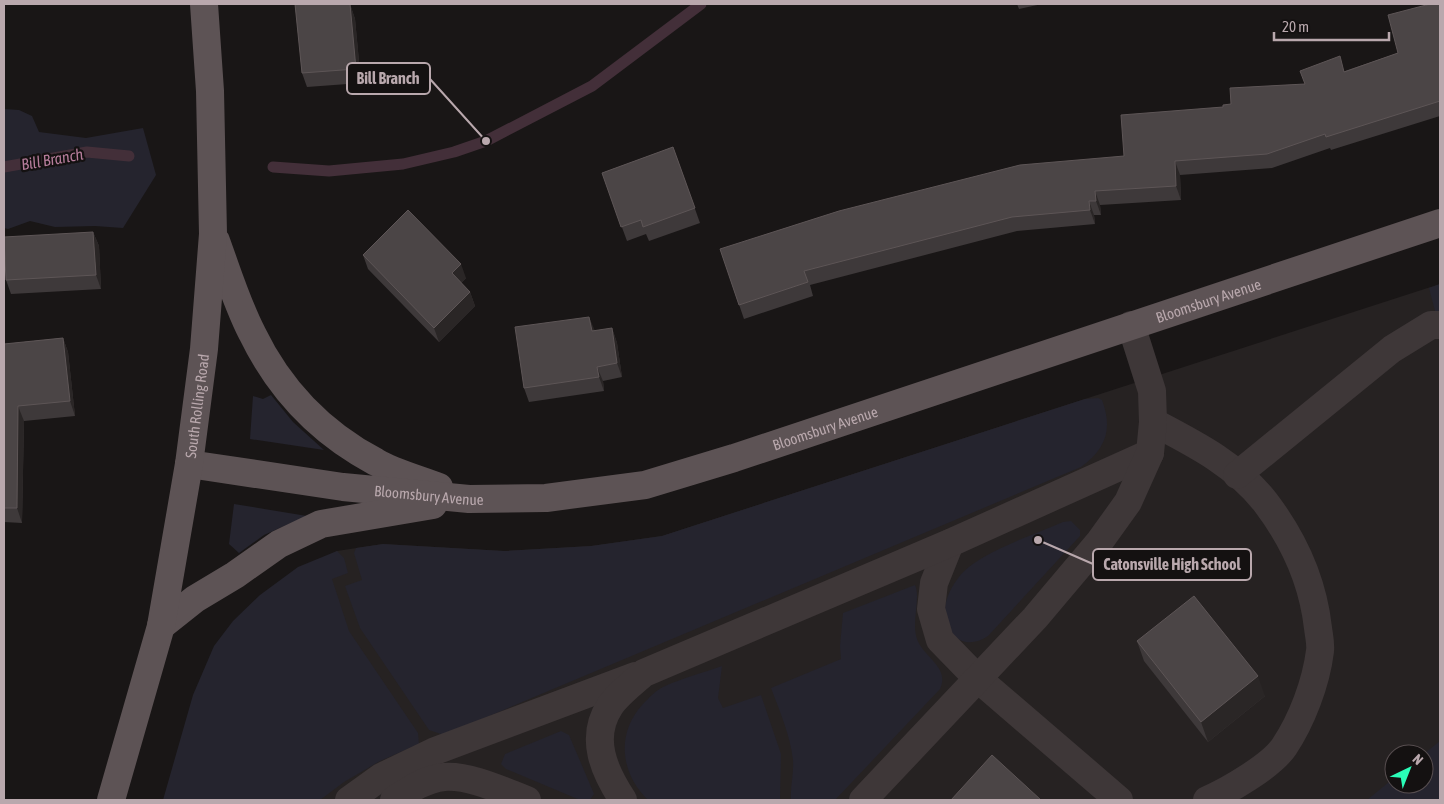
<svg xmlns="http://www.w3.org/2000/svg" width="1444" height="804" font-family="'Asap Condensed',sans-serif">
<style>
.built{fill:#262222;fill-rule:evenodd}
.green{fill:#25242e}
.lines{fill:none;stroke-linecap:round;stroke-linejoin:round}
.stream{stroke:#432f39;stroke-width:11}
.minor{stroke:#3e3738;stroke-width:28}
.major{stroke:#5d5355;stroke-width:28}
.wall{fill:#3e393a}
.shaded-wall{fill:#2a2626}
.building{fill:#4b4546;stroke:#5d5556}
.labels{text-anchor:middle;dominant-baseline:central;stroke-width:4.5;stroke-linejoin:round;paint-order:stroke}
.street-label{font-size:15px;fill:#b9a8ad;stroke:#141111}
.water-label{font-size:16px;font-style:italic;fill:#b67d9b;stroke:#141111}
.leader{fill:none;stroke:#b9a8ad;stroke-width:2}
.callout-dot{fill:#b9a8ad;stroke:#141111;stroke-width:2}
.callout{fill:#141111;stroke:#b9a8ad;stroke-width:2}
.callout-label{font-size:16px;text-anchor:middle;font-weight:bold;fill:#b9a8ad}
</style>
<rect width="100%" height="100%" fill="#191616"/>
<path class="built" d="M1440,284V800H166L293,573L337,551L383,544L504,551L591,546L662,536ZM1394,754H1424V784H1394Z"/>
<g class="green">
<path d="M4,109L19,110L32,116L39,132L86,138L143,128L156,175L123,228L95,226L55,227L30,221L8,229L4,228Z"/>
<path d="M1440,284V330L1429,288Z"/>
<path d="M271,395L293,422L324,450L250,439L253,396L263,399Z"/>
<path d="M1098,398L1102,400C1113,429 1106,449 1081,467L444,735L429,730L360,628L345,586L362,580L354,553L356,548L383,544L504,551L591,546L662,536L1085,399Z"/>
<path d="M234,504L307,516L264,535L239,553L229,544Z"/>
<path d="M1071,521L1080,530V536L988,636C965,652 943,635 945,608C946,597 952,586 959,577C977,553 1034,535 1063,522Z"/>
<path d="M337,551L344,558L348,573L332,579L349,631L418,733L419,744L380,761L344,782L320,800H163L193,695L214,646L233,621L260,595L298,567Z"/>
<path d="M915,585C921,598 911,622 917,639C924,658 950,667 940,689L835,800H791C790,787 794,774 793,760C790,735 780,712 771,688L841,659L840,646L843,613Z"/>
<path d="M722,666L718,698L723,708L761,695L781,754L780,800H648C620,773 616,733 643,704C649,698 655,691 663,687C682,678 703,673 722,666Z"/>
<path d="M561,731L569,735L592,789L594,794L590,800H580L506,769L501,764L505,754Z"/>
<path d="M1440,741V800H1367L1394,778V784H1424V754Z"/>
</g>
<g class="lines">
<g class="stream">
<path d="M4,167L87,152L129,156"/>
<path d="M273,167L329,171L403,164L454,152L486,141L592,86L701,4"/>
</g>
<g class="minor">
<path d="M1153,422C1195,444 1237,465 1266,503C1294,540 1313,583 1318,628C1319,636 1321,644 1320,651C1316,683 1302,720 1284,747C1271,766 1228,791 1207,800"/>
<path d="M1237,475L1392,349L1431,325H1440"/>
<path d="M950,543L934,583L931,609L940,640L977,678L1119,800"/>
<path d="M349,800L381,777L435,751L635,676"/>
<path d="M394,800C409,790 425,779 444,777C470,775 503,791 527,800"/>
<path d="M623,800C604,771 589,738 610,706C618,694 633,683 644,673L950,543L1150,453"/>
<path d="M863,800L1035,618L1100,541L1128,502L1150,453L1153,422L1152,391L1131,325"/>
</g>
<g class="major">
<path d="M216,241C227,271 237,304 252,333C279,389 321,433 376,462C395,473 419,479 439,487"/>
<path id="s1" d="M189,464L343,487L469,499L546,498L645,485L734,458L1440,223"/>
<path d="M161,626L195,599L235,575L279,544L321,524L433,505"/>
<path id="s2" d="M111,800L161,626L189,464L204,349L213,234L210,91L204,4"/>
</g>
</g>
<g class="wall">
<path d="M295,4H350L355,19L361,83L307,87L302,73Z"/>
<path d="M1017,4H1042L1019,9Z"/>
<path d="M1440,4V116L1331,150L1330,148L1272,168L1180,175L1181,200L1100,205L1101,215H1094L1095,224L1017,231L810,285L813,296L744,319L720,249L1124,156L1223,107L1305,84L1345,71L1398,53Z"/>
<path d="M673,147L700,223L649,241L646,234L627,241L602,173Z"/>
<path d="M93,232L99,246L101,289L11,294L6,280Z"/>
<path d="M363,255L466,278L461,283L470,292L475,306L439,342L368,269Z"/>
<path d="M589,317L594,331L612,328L617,343L622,377L603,381L604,391L529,402L524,388Z"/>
<path d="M63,338L68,352L75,416L24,421L22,523L4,522V344Z"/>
<path d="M1137,641L1265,696L1208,742L1144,661Z"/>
</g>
<g class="shaded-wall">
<path d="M350,4L355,19L361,83L356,69Z"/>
<path d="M1175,161L1180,175L1181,200L1176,186Z"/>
<path d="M1095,191L1100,205L1101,215L1096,201Z"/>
<path d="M1089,201L1094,215L1095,224L1090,210Z"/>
<path d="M93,232L99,246L101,289L96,275Z"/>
<path d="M461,264L466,278L457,287L452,273Z"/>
<path d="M470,292L475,306L439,342L434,328Z"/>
<path d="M589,317L595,331H592Z"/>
<path d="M612,328L617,343L622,377L617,363Z"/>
<path d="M63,338L68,352L75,416L70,401Z"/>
<path d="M597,367L603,381L604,391L599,377Z"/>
<path d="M18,406L24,421L22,523L17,508Z"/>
<path d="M1258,676L1265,696L1208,742L1201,722Z"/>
</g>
<g class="building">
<path d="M295,4H350L356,69L302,73Z"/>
<path d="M1430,4H1440V101L1326,137L1325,134L1267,154L1175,161L1176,186L1095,191L1096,201H1089L1090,210L1012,217L804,271L808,282L739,305L720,249L839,211L1020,165L1124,156L1121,115L1223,107V105L1231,104L1230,88L1305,84L1300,71L1340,56L1344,72L1398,53L1388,15Z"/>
<path d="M673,147L695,208L643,227L641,220L621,227L602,173Z"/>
<path d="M408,210L461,264L452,273L470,292L434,328L363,255Z"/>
<path d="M93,232L96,275L6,280L4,237Z"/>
<path d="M589,317L592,331L612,328L617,363L597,367L599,377L524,388L515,327Z"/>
<path d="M63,338L70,401L18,406L17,508H4V344Z"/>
<path d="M1194,596L1258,676L1201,722L1137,641Z"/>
<path d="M992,755L1041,800H951Z"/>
</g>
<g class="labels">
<g class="street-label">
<text stroke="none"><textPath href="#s1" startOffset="1052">Bloomsbury Avenue</textPath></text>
<text stroke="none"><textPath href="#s2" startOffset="404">South Rolling Road</textPath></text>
<text stroke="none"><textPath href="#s1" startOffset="648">Bloomsbury Avenue</textPath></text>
<text stroke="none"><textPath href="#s1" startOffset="242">Bloomsbury Avenue</textPath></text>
</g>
<g class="water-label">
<text transform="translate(52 159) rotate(-10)">Bill Branch</text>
</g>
</g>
<path class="leader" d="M486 141L430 79M1038 540L1093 564"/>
<g class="callout-dot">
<circle cx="486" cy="141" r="5"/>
<circle cx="1038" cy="540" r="5"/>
</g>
<g class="callout">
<rect x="347" y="63" width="83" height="31" rx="5"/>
<rect x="1093" y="549" width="158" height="31" rx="5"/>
</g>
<g class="callout-label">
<text x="388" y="84">Bill Branch</text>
<text x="1172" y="570">Catonsville High School</text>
</g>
<rect width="1444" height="804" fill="none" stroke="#b9a8ad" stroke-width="10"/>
<g transform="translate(1409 769) rotate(43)"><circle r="24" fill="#141111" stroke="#564d4f"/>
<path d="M0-4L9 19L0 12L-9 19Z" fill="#2afdb8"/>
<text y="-8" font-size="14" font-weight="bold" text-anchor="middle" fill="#b9a8ad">N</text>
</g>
<path d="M1274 32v8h115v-8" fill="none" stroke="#b9a8ad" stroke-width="2.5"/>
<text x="1282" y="32" font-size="15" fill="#b9a8ad" stroke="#141111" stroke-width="4" paint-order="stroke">20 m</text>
</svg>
